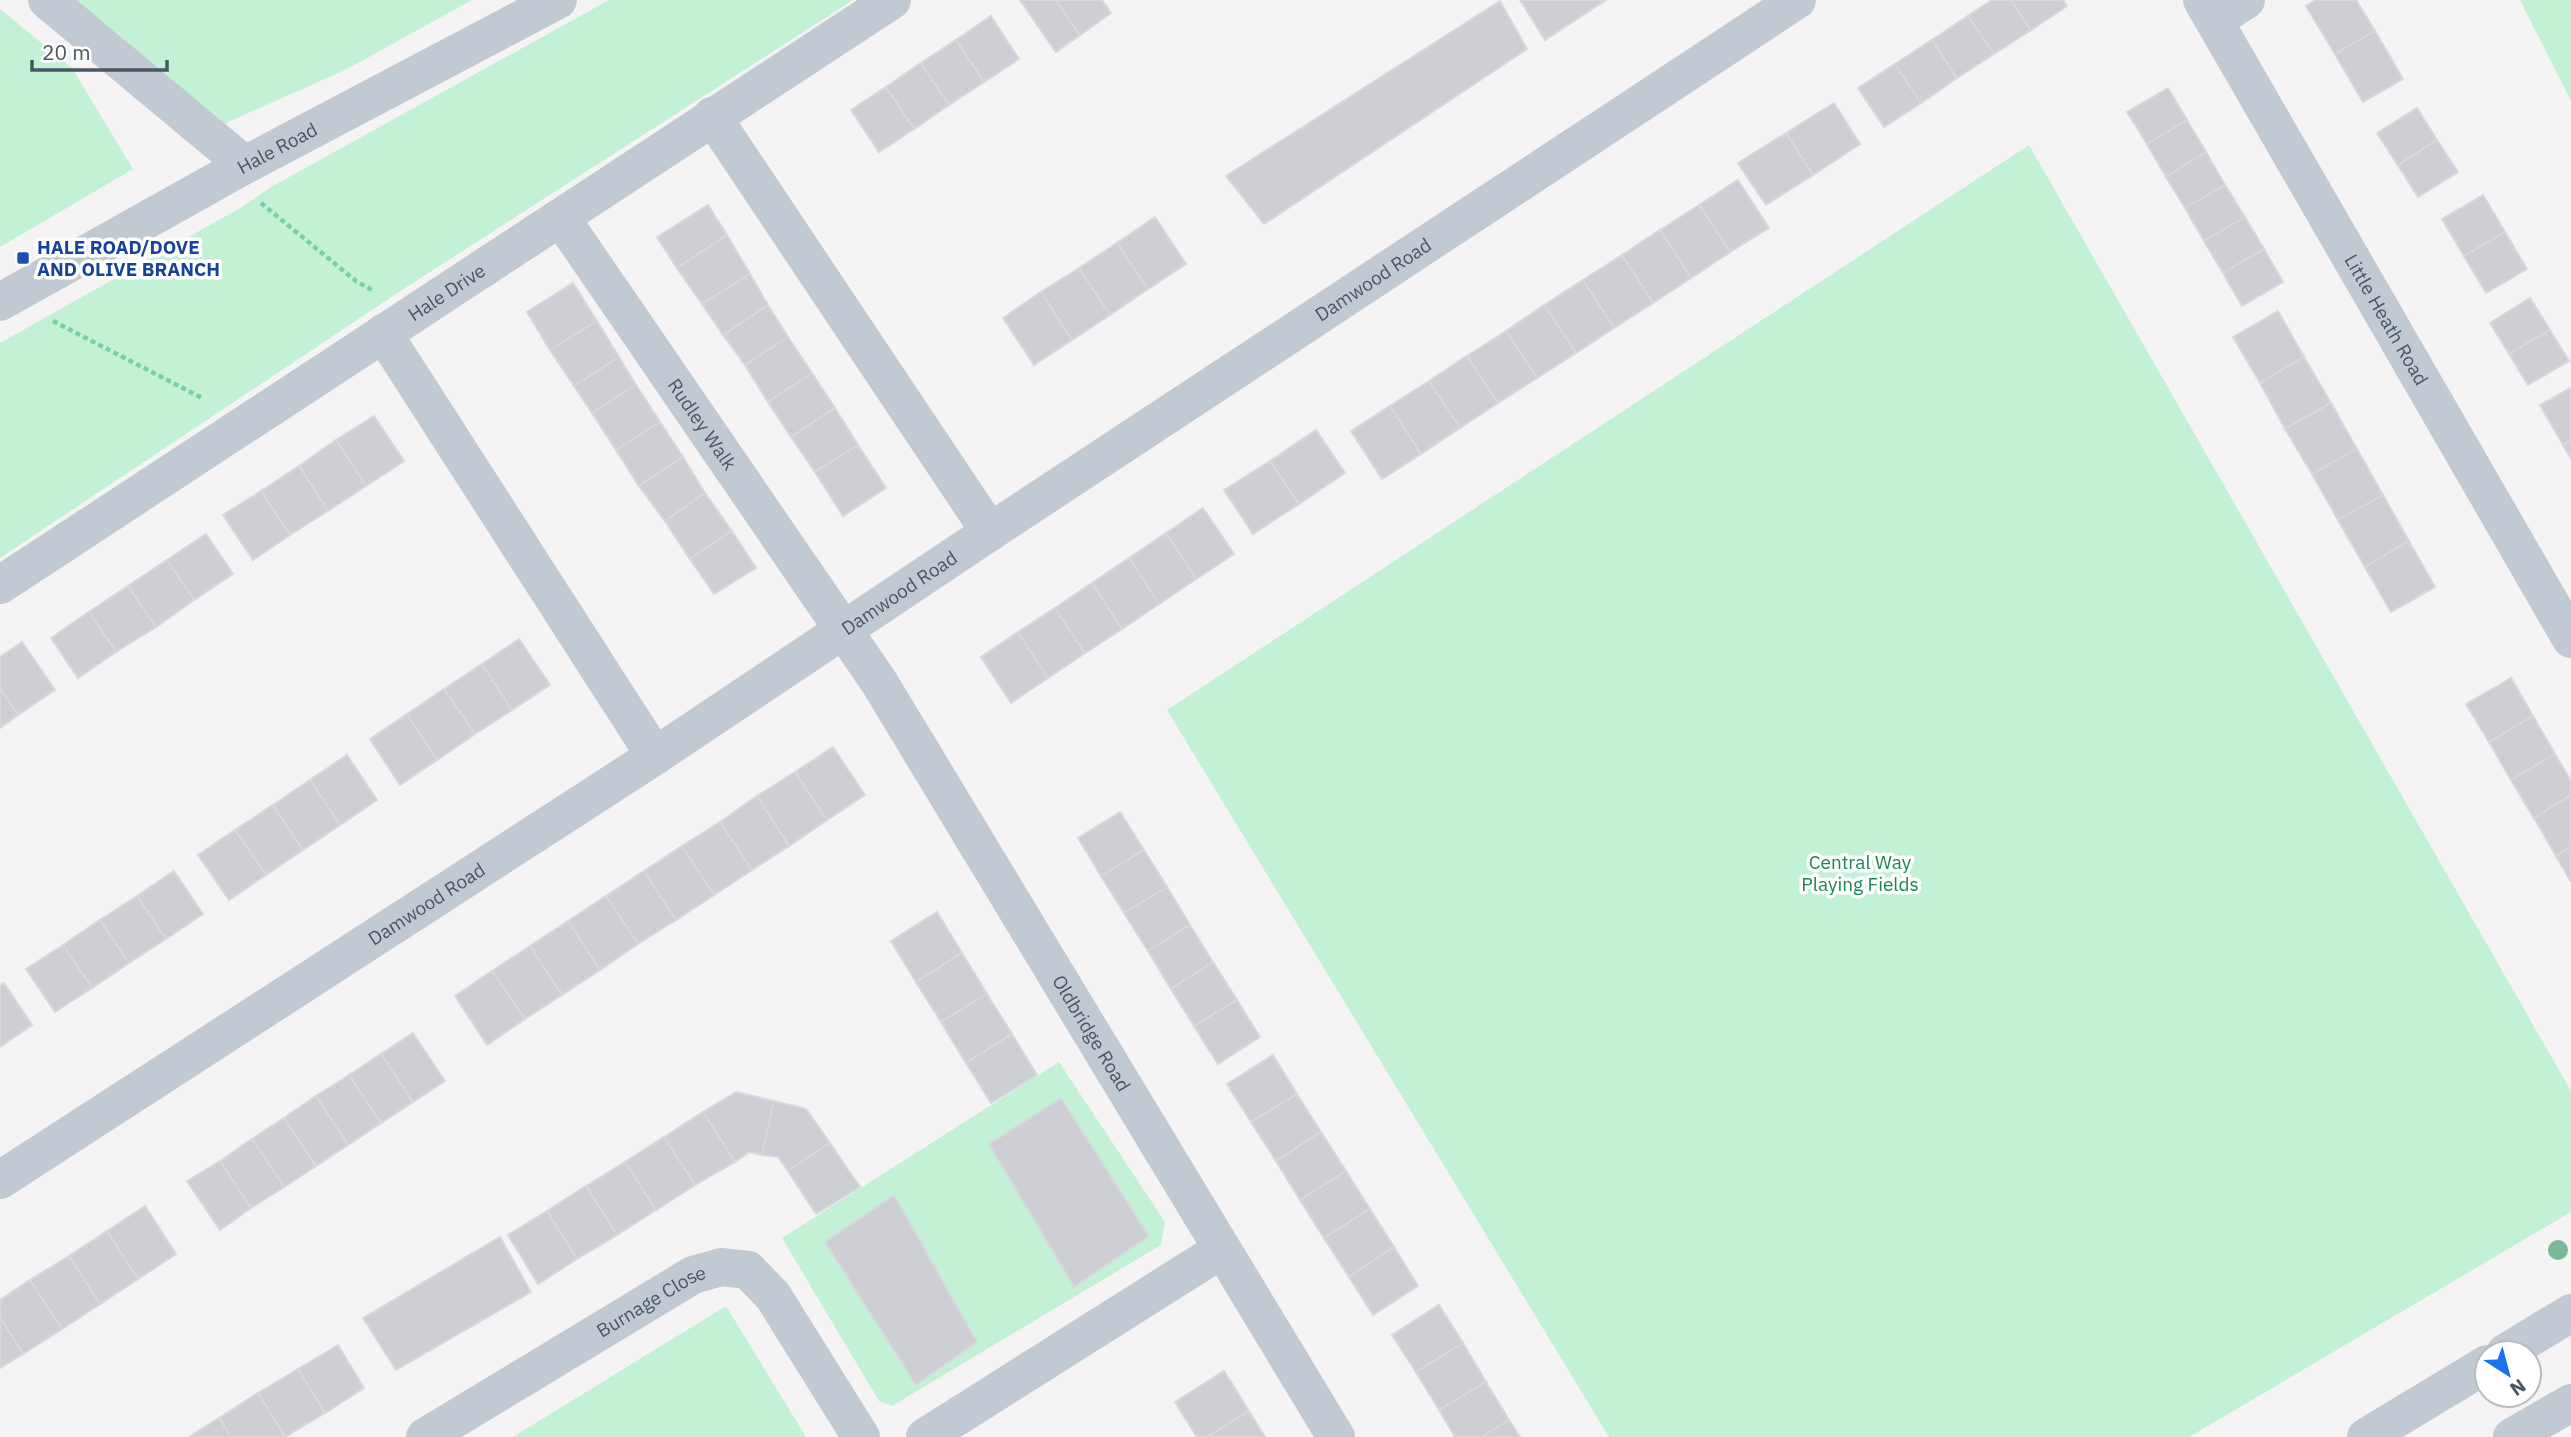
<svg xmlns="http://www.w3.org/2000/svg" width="2571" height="1437" font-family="'IBM Plex Sans',sans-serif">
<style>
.green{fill:#c3f1d5}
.building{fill:#cdcfd5;stroke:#d7d9de;stroke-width:2}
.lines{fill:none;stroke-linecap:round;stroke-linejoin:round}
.path{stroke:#7ad0a6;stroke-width:4.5;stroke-dasharray:5 3.5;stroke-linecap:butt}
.minor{stroke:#c1cad2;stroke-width:38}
.tree{fill:#7bb799}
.transit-dot{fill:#1a4fb4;stroke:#fff;stroke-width:2.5}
.labels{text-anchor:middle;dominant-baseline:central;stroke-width:7;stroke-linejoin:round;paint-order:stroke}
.street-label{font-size:19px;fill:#4a5661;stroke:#fff}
.transit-label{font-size:19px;font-weight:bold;fill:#164399;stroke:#fff;text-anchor:start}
.park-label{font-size:19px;fill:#17864f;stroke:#fff}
</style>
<rect width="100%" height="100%" fill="#f5f3f3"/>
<g class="green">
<path d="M71,0H472L347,69L219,126Z"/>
<path d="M609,0H853L405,288L0,558V343L242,207L271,187Z"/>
<path d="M2520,0H2571V101Z"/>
<path d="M0,9L72,68L133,169L0,247Z"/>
<path d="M2029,145L2571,1091V1212L2189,1437H1609L1167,710Z"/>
<path d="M1059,1062L1165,1222L1161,1245L892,1406L879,1401L782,1238Z"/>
<path d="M726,1306L806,1437H513Z"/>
</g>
<g class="building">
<path d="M1020,0H1056L1080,35L1056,52Z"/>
<path d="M1056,0H1102L1111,13L1080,35Z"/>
<path d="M1520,0H1606L1545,40Z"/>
<path d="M1992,0H2011L2031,30L1994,54L1968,16Z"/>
<path d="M2011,0H2063L2067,6L2031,30Z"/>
<path d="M2316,0H2356L2375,31L2335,54L2306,6Z"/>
<path d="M1500,1L1527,49L1264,224L1226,176Z"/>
<path d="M991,16L1019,59L984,82L956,40Z"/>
<path d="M1968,16L1994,54L1957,78L1932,40Z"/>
<path d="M2375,31L2403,79L2363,102L2335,54Z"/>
<path d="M956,40L984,82L949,105L921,63Z"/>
<path d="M1932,40L1957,78L1921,103L1895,64Z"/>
<path d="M921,63L949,105L914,129L886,87Z"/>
<path d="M1895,64L1921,103L1884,127L1858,88Z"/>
<path d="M886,87L914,129L879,152L851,110Z"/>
<path d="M2168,88L2187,120L2147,144L2127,112Z"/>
<path d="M1834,103L1860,144L1813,175L1786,133Z"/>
<path d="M2417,108L2437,140L2398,165L2377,133Z"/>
<path d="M2187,120L2206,152L2166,177L2147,144Z"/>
<path d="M1786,133L1813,175L1766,205L1738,163Z"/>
<path d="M2437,140L2458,172L2418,197L2398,165Z"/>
<path d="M2206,152L2225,185L2185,208L2166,177Z"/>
<path d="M1738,180L1769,228L1730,252L1699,205Z"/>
<path d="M2225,185L2245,217L2204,241L2185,208Z"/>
<path d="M2483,195L2505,232L2464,256L2442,219Z"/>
<path d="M708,205L727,235L677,268L657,237Z"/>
<path d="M1699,205L1730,252L1691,278L1660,230Z"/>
<path d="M1155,217L1186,264L1148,289L1117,243Z"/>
<path d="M2245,217L2264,249L2223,273L2204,241Z"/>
<path d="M1660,230L1691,278L1653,303L1622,255Z"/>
<path d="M2505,232L2527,269L2486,293L2464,256Z"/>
<path d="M727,235L750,274L702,304L677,268Z"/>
<path d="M1117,243L1148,289L1110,315L1079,268Z"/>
<path d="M2264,249L2283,282L2242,306L2223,273Z"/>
<path d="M1622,255L1653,303L1614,328L1583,280Z"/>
<path d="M1079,268L1110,315L1072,340L1041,292Z"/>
<path d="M750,274L768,305L723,335L702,304Z"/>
<path d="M1583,280L1614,328L1576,353L1544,305Z"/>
<path d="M573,283L597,321L550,350L527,312Z"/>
<path d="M1041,292L1072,340L1034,365L1003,318Z"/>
<path d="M2530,298L2550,330L2509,354L2490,323Z"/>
<path d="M768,305L788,337L745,365L723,335Z"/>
<path d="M1544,305L1576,353L1537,378L1506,331Z"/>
<path d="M2278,311L2304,357L2260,383L2233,337Z"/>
<path d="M597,321L619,357L574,386L550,350Z"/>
<path d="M2550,330L2569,361L2528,385L2509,354Z"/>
<path d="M1506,331L1537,378L1498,403L1467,356Z"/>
<path d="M788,337L812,373L768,402L745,365Z"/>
<path d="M1467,356L1498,403L1460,428L1429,381Z"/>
<path d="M619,357L636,385L592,413L574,386Z"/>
<path d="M2304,357L2331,403L2285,429L2260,383Z"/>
<path d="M812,373L835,408L791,437L768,402Z"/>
<path d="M1429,381L1460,428L1421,454L1390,406Z"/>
<path d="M636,385L660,422L616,450L592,413Z"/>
<path d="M2571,388V441L2563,445L2540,405Z"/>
<path d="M2331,403L2357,449L2312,474L2285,429Z"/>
<path d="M1390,406L1421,454L1382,479L1351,431Z"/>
<path d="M835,408L858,445L815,472L791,437Z"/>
<path d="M374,416L404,461L366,486L336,440Z"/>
<path d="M660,422L683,457L639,486L616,450Z"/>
<path d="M1316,430L1345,473L1299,504L1270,461Z"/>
<path d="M336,440L366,486L328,511L299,466Z"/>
<path d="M2571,441V459L2563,445Z"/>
<path d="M858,445L886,488L843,516L815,472Z"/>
<path d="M2357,449L2383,495L2338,520L2312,474Z"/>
<path d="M683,457L705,493L665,521L639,486Z"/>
<path d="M1270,461L1299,504L1253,534L1224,490Z"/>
<path d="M299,466L328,511L290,535L261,491Z"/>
<path d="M261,491L290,535L253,560L223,515Z"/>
<path d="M705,493L732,531L690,559L665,521Z"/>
<path d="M2383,495L2409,541L2365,567L2338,520Z"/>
<path d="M1203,508L1234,554L1196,579L1166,533Z"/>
<path d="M732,531L756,568L714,594L690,559Z"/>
<path d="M1166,533L1196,579L1159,604L1129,558Z"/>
<path d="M206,534L233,574L194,600L167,560Z"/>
<path d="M2409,541L2435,587L2391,612L2365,567Z"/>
<path d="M1129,558L1159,604L1122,629L1092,583Z"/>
<path d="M167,560L194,600L156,627L128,586Z"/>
<path d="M1092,583L1122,629L1085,653L1055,608Z"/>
<path d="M128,586L156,627L116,652L89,612Z"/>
<path d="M1055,608L1085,653L1048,678L1018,632Z"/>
<path d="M89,612L116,652L78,678L51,638Z"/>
<path d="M1018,632L1048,678L1011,703L981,657Z"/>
<path d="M519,639L550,685L512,710L482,664Z"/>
<path d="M22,642L55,690L18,715L0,688V657Z"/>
<path d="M482,664L512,710L475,734L444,689Z"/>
<path d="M2511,678L2533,716L2489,742L2466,704Z"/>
<path d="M0,688L18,715L0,728Z"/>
<path d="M444,689L475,734L437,760L407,714Z"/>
<path d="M407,714L437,760L400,785L370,739Z"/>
<path d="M2533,716L2555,754L2511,780L2489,742Z"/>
<path d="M833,747L865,795L827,820L795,772Z"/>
<path d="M2555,754L2571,781V795L2534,818L2511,780Z"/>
<path d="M347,755L377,800L340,825L310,780Z"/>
<path d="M795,772L827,820L789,846L757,796Z"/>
<path d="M310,780L340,825L303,850L273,805Z"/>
<path d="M2571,795V847L2556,856L2534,818Z"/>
<path d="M757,796L789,846L752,870L720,822Z"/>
<path d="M273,805L303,850L266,875L235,830Z"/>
<path d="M1120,812L1144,850L1101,876L1078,838Z"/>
<path d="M720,822L752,870L714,895L682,846Z"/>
<path d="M235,830L266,875L229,900L198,855Z"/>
<path d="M682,846L714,895L676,920L644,871Z"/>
<path d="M2571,847V882L2556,856Z"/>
<path d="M1144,850L1167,887L1124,913L1101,876Z"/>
<path d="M174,871L203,914L166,939L137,896Z"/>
<path d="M644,871L676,920L638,944L606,896Z"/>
<path d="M1167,887L1190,925L1148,951L1124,913Z"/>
<path d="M137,896L166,939L129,963L100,920Z"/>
<path d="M606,896L638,944L600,970L568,921Z"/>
<path d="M937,912L962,953L916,982L891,941Z"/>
<path d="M100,920L129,963L92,988L63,945Z"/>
<path d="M568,921L600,970L562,995L530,946Z"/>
<path d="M1190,925L1213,962L1171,989L1148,951Z"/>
<path d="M63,945L92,988L55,1012L26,969Z"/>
<path d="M530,946L562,995L525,1019L492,971Z"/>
<path d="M962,953L987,994L941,1022L916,982Z"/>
<path d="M1213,962L1237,1000L1194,1026L1171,989Z"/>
<path d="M492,971L525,1019L487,1045L455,996Z"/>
<path d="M4,983L32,1025L0,1047V985Z"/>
<path d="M987,994L1012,1034L966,1063L941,1022Z"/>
<path d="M1237,1000L1260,1037L1218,1064L1194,1026Z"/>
<path d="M413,1033L445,1081L413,1102L381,1054Z"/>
<path d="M1012,1034L1037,1075L991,1103L966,1063Z"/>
<path d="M381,1054L413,1102L381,1123L349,1075Z"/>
<path d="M1273,1055L1297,1094L1251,1122L1227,1084Z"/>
<path d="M349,1075L381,1123L348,1145L316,1096Z"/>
<path d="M736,1092L774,1101L762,1155L749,1152L735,1162L703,1112Z"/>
<path d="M1297,1094L1321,1132L1276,1161L1251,1122Z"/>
<path d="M316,1096L348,1145L316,1166L284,1118Z"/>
<path d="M1061,1098L1149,1236L1074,1287L989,1144Z"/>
<path d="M774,1101L806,1109L830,1143L788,1171L778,1157L762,1155Z"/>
<path d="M703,1112L735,1162L695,1185L664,1137Z"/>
<path d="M284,1118L316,1166L284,1187L252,1139Z"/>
<path d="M1321,1132L1346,1171L1300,1200L1276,1161Z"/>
<path d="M664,1137L695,1185L656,1210L625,1162Z"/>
<path d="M252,1139L284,1187L251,1208L220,1161Z"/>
<path d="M830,1143L860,1187L816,1214L788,1171Z"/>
<path d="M220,1161L251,1208L220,1230L187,1181Z"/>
<path d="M625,1162L656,1210L617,1235L586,1186Z"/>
<path d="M1346,1171L1370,1209L1324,1238L1300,1200Z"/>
<path d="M586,1186L617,1235L577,1259L547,1211Z"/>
<path d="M894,1195L977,1342L916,1385L825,1242Z"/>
<path d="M145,1206L176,1254L138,1279L107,1231Z"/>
<path d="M1370,1209L1394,1247L1349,1277L1324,1238Z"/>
<path d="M547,1211L577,1259L538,1284L508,1235Z"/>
<path d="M107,1231L138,1279L100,1304L69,1256Z"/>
<path d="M500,1237L531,1292L396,1370L363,1318Z"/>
<path d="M1394,1247L1418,1286L1373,1315L1349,1277Z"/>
<path d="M69,1256L100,1304L62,1329L30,1280Z"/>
<path d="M30,1280L62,1329L23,1354L0,1317V1300Z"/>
<path d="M1439,1305L1463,1343L1416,1372L1392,1335Z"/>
<path d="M0,1317L23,1354L0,1368Z"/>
<path d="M1463,1343L1486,1382L1439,1410L1416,1372Z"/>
<path d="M338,1345L364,1388L325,1413L298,1369Z"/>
<path d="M298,1369L325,1413L285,1437L258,1393Z"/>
<path d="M1224,1371L1249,1411L1207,1437H1197L1175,1402Z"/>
<path d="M1486,1382L1509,1420L1481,1437H1455L1439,1410Z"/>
<path d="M258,1393L285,1437H231L219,1418Z"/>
<path d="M1249,1411L1265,1437H1207Z"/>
<path d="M219,1418L231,1437H189Z"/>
<path d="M1509,1420L1520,1437H1481Z"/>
</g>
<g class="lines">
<g class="path">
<path d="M261,203L356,281L372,290"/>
<path d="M53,321L204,399"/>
</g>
<g class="minor">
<path d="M47,0L245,165"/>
<path id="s1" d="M2202,0L2571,639"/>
<path d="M2215,20L2246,0"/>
<path d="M712,116L990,532"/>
<path id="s2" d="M561,218L879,682L1336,1437"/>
<path id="s3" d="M0,302L245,165L558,0"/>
<path d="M383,333L655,756"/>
<path id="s4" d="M0,585L892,0"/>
<path id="s5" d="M0,1180L655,756L990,532L1797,0"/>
<path d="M2505,1353L2571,1313"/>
<path id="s6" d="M425,1437L693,1275L721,1267L748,1270L773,1296L861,1437"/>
<path d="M925,1437L1221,1250"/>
<path d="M2366,1437L2487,1364"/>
<path d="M2512,1437L2571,1403"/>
</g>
</g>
<circle class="tree" cx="2558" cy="1250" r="10"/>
<rect class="transit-dot" x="16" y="251" width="14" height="14" rx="3.5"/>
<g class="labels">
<g class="street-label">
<text stroke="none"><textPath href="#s3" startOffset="317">Hale Road</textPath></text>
<text stroke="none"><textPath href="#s5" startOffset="1642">Damwood Road</textPath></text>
<text stroke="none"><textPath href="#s4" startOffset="534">Hale Drive</textPath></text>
<text stroke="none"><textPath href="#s1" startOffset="369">Little Heath Road</textPath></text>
<text stroke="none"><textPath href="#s2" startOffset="250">Rudley Walk</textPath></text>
<text stroke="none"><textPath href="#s5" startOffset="1074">Damwood Road</textPath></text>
<text stroke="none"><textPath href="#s5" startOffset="508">Damwood Road</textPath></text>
<text stroke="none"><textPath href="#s2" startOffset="973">Oldbridge Road</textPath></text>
<text stroke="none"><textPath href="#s6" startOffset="264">Burnage Close</textPath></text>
</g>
<g class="transit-label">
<text x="37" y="247">HALE ROAD/DOVE<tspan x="37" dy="22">AND OLIVE BRANCH</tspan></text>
</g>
<g class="park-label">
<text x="1860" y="862">Central Way<tspan x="1860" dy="22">Playing Fields</tspan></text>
</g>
</g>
<g transform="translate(2508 1374) rotate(144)"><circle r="33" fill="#ffffff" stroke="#b7bbc0" stroke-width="2"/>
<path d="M0-5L12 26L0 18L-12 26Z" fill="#1a73e8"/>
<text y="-10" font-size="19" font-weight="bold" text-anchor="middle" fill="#4a5661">N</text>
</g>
<path d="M32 60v10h135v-10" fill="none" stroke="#4a5661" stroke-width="3.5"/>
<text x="42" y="60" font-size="21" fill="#4a5661" stroke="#ffffff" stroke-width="5" paint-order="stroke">20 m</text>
</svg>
